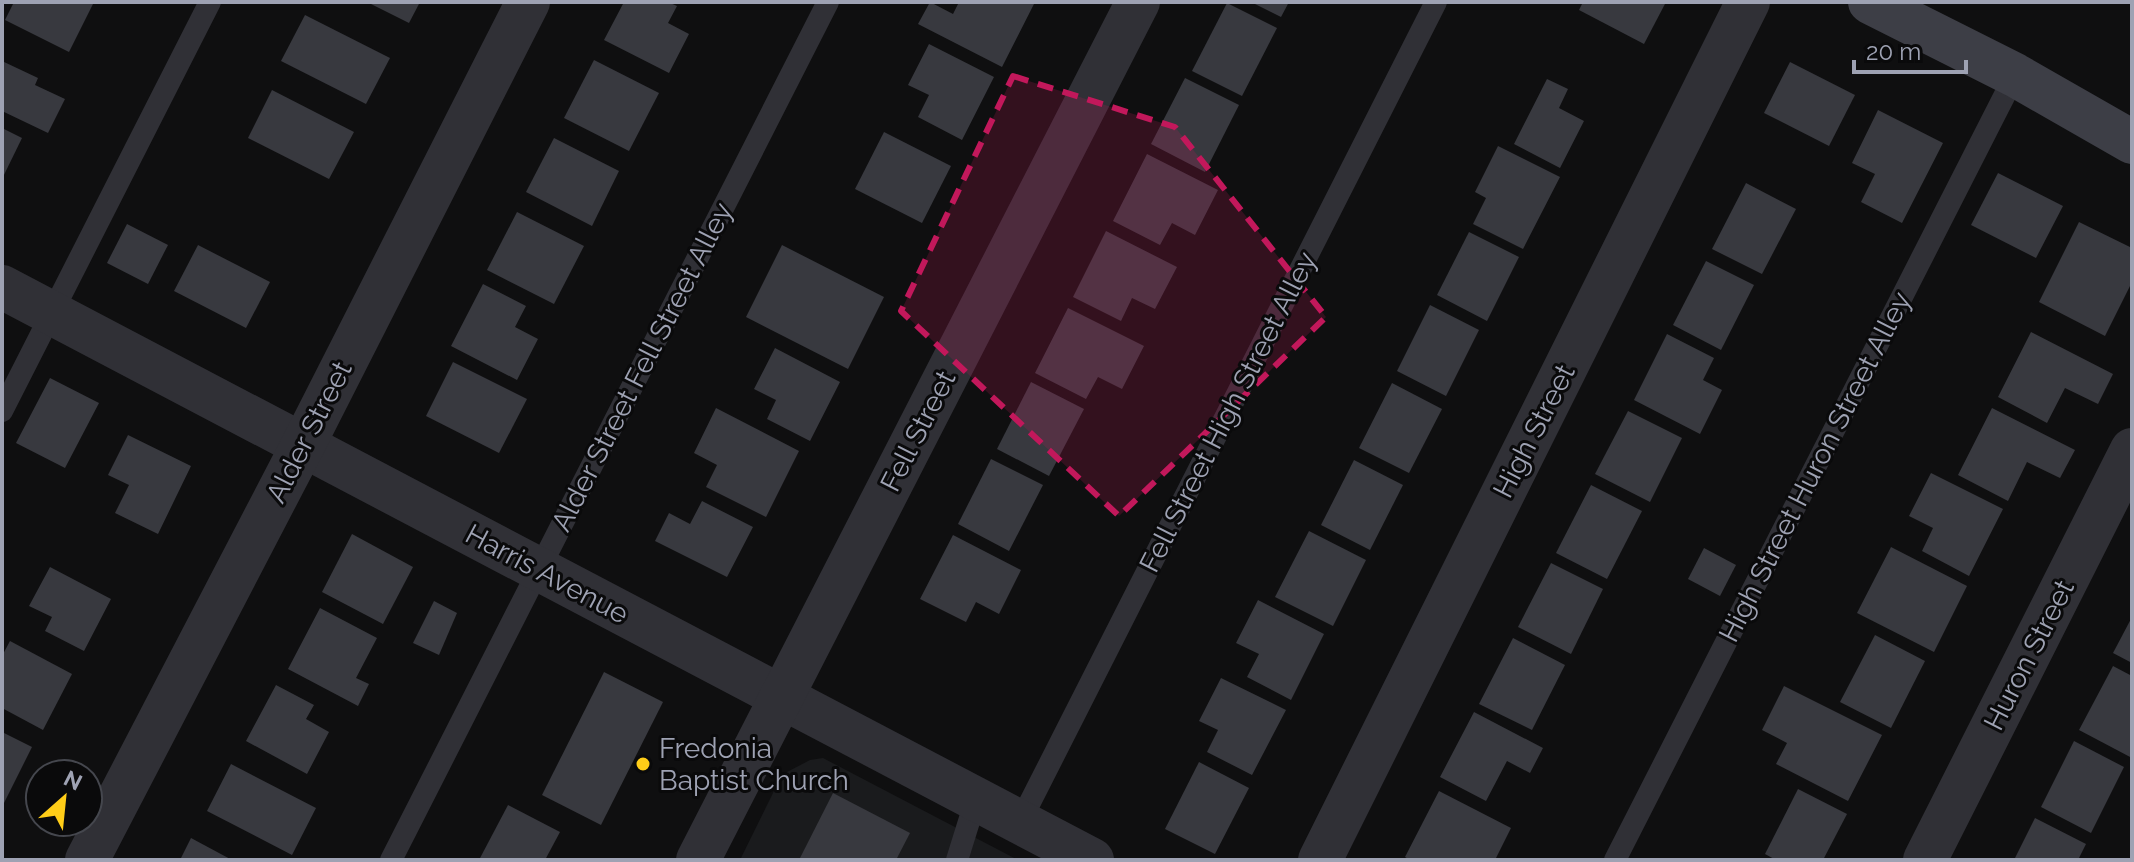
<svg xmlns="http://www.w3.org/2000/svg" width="2134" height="862" font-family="Raleway,sans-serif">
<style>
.built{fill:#1a1b1d}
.building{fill:#38393f}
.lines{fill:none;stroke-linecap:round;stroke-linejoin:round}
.lane{stroke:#303036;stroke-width:22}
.street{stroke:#303036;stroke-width:44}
.secondary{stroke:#3d3e46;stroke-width:44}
.marked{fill:#c2185b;fill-opacity:0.2;stroke:#c2185b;stroke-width:6;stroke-dasharray:16 10;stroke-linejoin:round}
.poi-dot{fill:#ffcd18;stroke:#0a0a0b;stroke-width:3}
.labels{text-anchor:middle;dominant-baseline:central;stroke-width:6;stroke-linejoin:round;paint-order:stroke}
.street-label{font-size:28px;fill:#9ea2b3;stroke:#0a0a0b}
.poi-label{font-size:28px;fill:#9ea2b3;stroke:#0a0a0b;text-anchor:start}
</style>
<rect width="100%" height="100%" fill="#0f0f10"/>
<path class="built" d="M823,758L1018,860H740L775,789L787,772L810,760Z"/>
<g class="building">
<path d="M14,2H94L69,52L5,20Z"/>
<path d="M367,2H420L409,23Z"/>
<path d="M624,2H668L677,6L668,23L689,34L669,73L604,40Z"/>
<path d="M930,2L953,14L959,2H1035L1002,67L918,24Z"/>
<path d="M1251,2H1289L1281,17Z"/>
<path d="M1583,2H1666L1644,44L1579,10Z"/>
<path d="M1227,3L1277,28L1242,96L1192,71Z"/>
<path d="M305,15L390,58L366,104L281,61Z"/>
<path d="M929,44L994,77L962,140L918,117L929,95L908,85Z"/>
<path d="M594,60L659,93L629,151L564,118Z"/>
<path d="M2,61L38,78L35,85L65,99L48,133L2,111Z"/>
<path d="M1790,62L1855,95L1829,146L1764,113Z"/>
<path d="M1185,78L1239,105L1205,172L1151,144Z"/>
<path d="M1547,79L1568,89L1559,108L1584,121L1560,168L1514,144Z"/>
<path d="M272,90L354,132L329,179L248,138Z"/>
<path d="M1878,110L1943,143L1902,223L1861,202L1875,174L1852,163Z"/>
<path d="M2,128L22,138L2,179Z"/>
<path d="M884,132L951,166L922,223L855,189Z"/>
<path d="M554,138L619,171L592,226L526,192Z"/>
<path d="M1498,146L1560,177L1523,249L1473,224L1486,198L1475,192Z"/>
<path d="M1147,154L1218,190L1195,235L1172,223L1160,245L1113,221Z"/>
<path d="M1998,173L2063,206L2036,258L1971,225Z"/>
<path d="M1746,183L1796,209L1762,274L1712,249Z"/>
<path d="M517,212L584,246L554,304L487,270Z"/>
<path d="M2079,222L2132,248V282L2105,336L2039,302Z"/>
<path d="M127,224L168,245L148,284L107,263Z"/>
<path d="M1106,231L1177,267L1155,309L1132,298L1121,321L1073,297Z"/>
<path d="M1469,232L1519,257L1487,321L1437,295Z"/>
<path d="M198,245L270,282L246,328L174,291Z"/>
<path d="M782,245L884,297L848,369L746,317Z"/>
<path d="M1706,261L1754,285L1721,350L1673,325Z"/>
<path d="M483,284L526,306L515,327L538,339L517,380L451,346Z"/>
<path d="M1430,305L1479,330L1446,396L1397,371Z"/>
<path d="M1068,308L1144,346L1122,389L1098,377L1086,399L1035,373Z"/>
<path d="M2031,332L2113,374L2098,404L2065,388L2047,423L1998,397Z"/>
<path d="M1667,334L1714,358L1703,380L1722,390L1700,434L1634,400Z"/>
<path d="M775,348L840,382L810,441L767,419L776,400L754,389Z"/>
<path d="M453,362L527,399L499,453L426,416Z"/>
<path d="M50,378L99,403L65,468L16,443Z"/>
<path d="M1031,382L1084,409L1049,476L997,449Z"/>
<path d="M1392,383L1442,409L1409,473L1359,448Z"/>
<path d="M716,408L799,451L766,517L706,487L717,465L694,453Z"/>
<path d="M1992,408L2075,450L2060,478L2027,462L2008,501L1958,475Z"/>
<path d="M1628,411L1682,438L1650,502L1595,474Z"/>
<path d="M128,435L191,466L158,534L115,513L129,485L108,475Z"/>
<path d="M991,459L1043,485L1009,551L958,524Z"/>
<path d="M1354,460L1403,485L1370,550L1321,525Z"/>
<path d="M1931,473L2003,509L1969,576L1922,551L1933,528L1909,516Z"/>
<path d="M1591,485L1642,511L1607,579L1556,553Z"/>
<path d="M702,501L753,527L727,577L655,541L669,513L690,524Z"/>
<path d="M1309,531L1366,560L1333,626L1275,597Z"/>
<path d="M352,534L413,567L383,624L322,592Z"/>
<path d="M953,535L1021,570L999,614L976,602L966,622L920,599Z"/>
<path d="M1891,547L1967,586L1934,652L1857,613Z"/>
<path d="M1704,548L1736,565L1720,596L1688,579Z"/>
<path d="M1551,563L1603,589L1571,654L1518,627Z"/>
<path d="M50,567L111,599L84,651L45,631L52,617L29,606Z"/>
<path d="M1258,600L1324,634L1291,700L1247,677L1259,654L1236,643Z"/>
<path d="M434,601L457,613L439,655L413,643Z"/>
<path d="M320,608L377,638L356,678L369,684L358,706L288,669Z"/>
<path d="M2132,617V663L2113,653Z"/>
<path d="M1875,635L1925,661L1891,728L1840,702Z"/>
<path d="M1513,638L1565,665L1532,730L1479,704Z"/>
<path d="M10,641L72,674L43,730L2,708V656Z"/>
<path d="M2113,666L2132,676V758L2079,730Z"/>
<path d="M604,672L663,702L601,825L542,795Z"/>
<path d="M1221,678L1286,710L1252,775L1207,752L1218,730L1199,721Z"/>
<path d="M276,685L314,705L306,719L329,732L307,774L246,741Z"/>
<path d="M1784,686L1882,735L1848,801L1776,764L1787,743L1762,730Z"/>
<path d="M1474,712L1543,748L1530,773L1507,761L1486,801L1440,777Z"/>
<path d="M2,732L32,747L2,807Z"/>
<path d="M2074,741L2124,767L2091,833L2041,807Z"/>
<path d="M1199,762L1249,788L1215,854L1165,829Z"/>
<path d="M231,764L316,808L292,855L207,811Z"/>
<path d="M1798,789L1847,814L1823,860H1776L1765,854Z"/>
<path d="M1439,791L1511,828L1495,860H1410L1405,857Z"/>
<path d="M833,793L910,833L896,860H799Z"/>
<path d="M508,805L560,832L545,860H479Z"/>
<path d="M2035,818L2086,844L2078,860H2014Z"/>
<path d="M191,838L232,860H180Z"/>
</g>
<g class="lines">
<g class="lane">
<path d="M2,411L210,2"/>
<path d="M1020,822L1436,2"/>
<path d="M391,860L828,2"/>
<path d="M957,860L976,799"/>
<path d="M1615,860L2015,75"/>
</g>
<g class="street">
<path d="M2,287L1092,860"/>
<path d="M87,860L303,445L528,2"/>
<path d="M698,860L1138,2"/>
<path d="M1320,860L1748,2"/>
<path d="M1925,860L2132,450"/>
</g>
<path class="secondary" d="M1870,2L2015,75L2132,142"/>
</g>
<path class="marked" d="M1013,76L1175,127L1326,317L1119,516L901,311Z"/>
<circle class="poi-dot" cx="643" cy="764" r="8"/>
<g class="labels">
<g class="street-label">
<text transform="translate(642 367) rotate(-63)">Alder Street Fell Street Alley</text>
<text transform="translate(1228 412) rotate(-63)">Fell Street High Street Alley</text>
<text transform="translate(918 431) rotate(-63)">Fell Street</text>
<text transform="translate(1534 431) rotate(-63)">High Street</text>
<text transform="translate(309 432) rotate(-63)">Alder Street</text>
<text transform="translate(1815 467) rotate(-63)">High Street Huron Street Alley</text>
<text transform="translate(547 574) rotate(28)">Harris Avenue</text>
<text transform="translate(2029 655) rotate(-63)">Huron Street</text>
</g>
<g class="poi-label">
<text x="659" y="748">Fredonia<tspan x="659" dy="32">Baptist Church</tspan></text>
</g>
</g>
<rect width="2134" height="862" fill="none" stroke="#9ea2b3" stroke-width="8"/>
<g transform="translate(64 798) rotate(27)"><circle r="38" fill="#0a0a0b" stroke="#45474e" stroke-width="2"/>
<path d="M0-6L14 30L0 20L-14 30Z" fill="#ffcd18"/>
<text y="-12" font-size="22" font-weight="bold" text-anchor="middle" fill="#9ea2b3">N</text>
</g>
<path d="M1854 60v12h112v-12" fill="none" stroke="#9ea2b3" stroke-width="4"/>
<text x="1866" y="60" font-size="24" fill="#9ea2b3" stroke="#0a0a0b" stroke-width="6" paint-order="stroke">20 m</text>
</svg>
